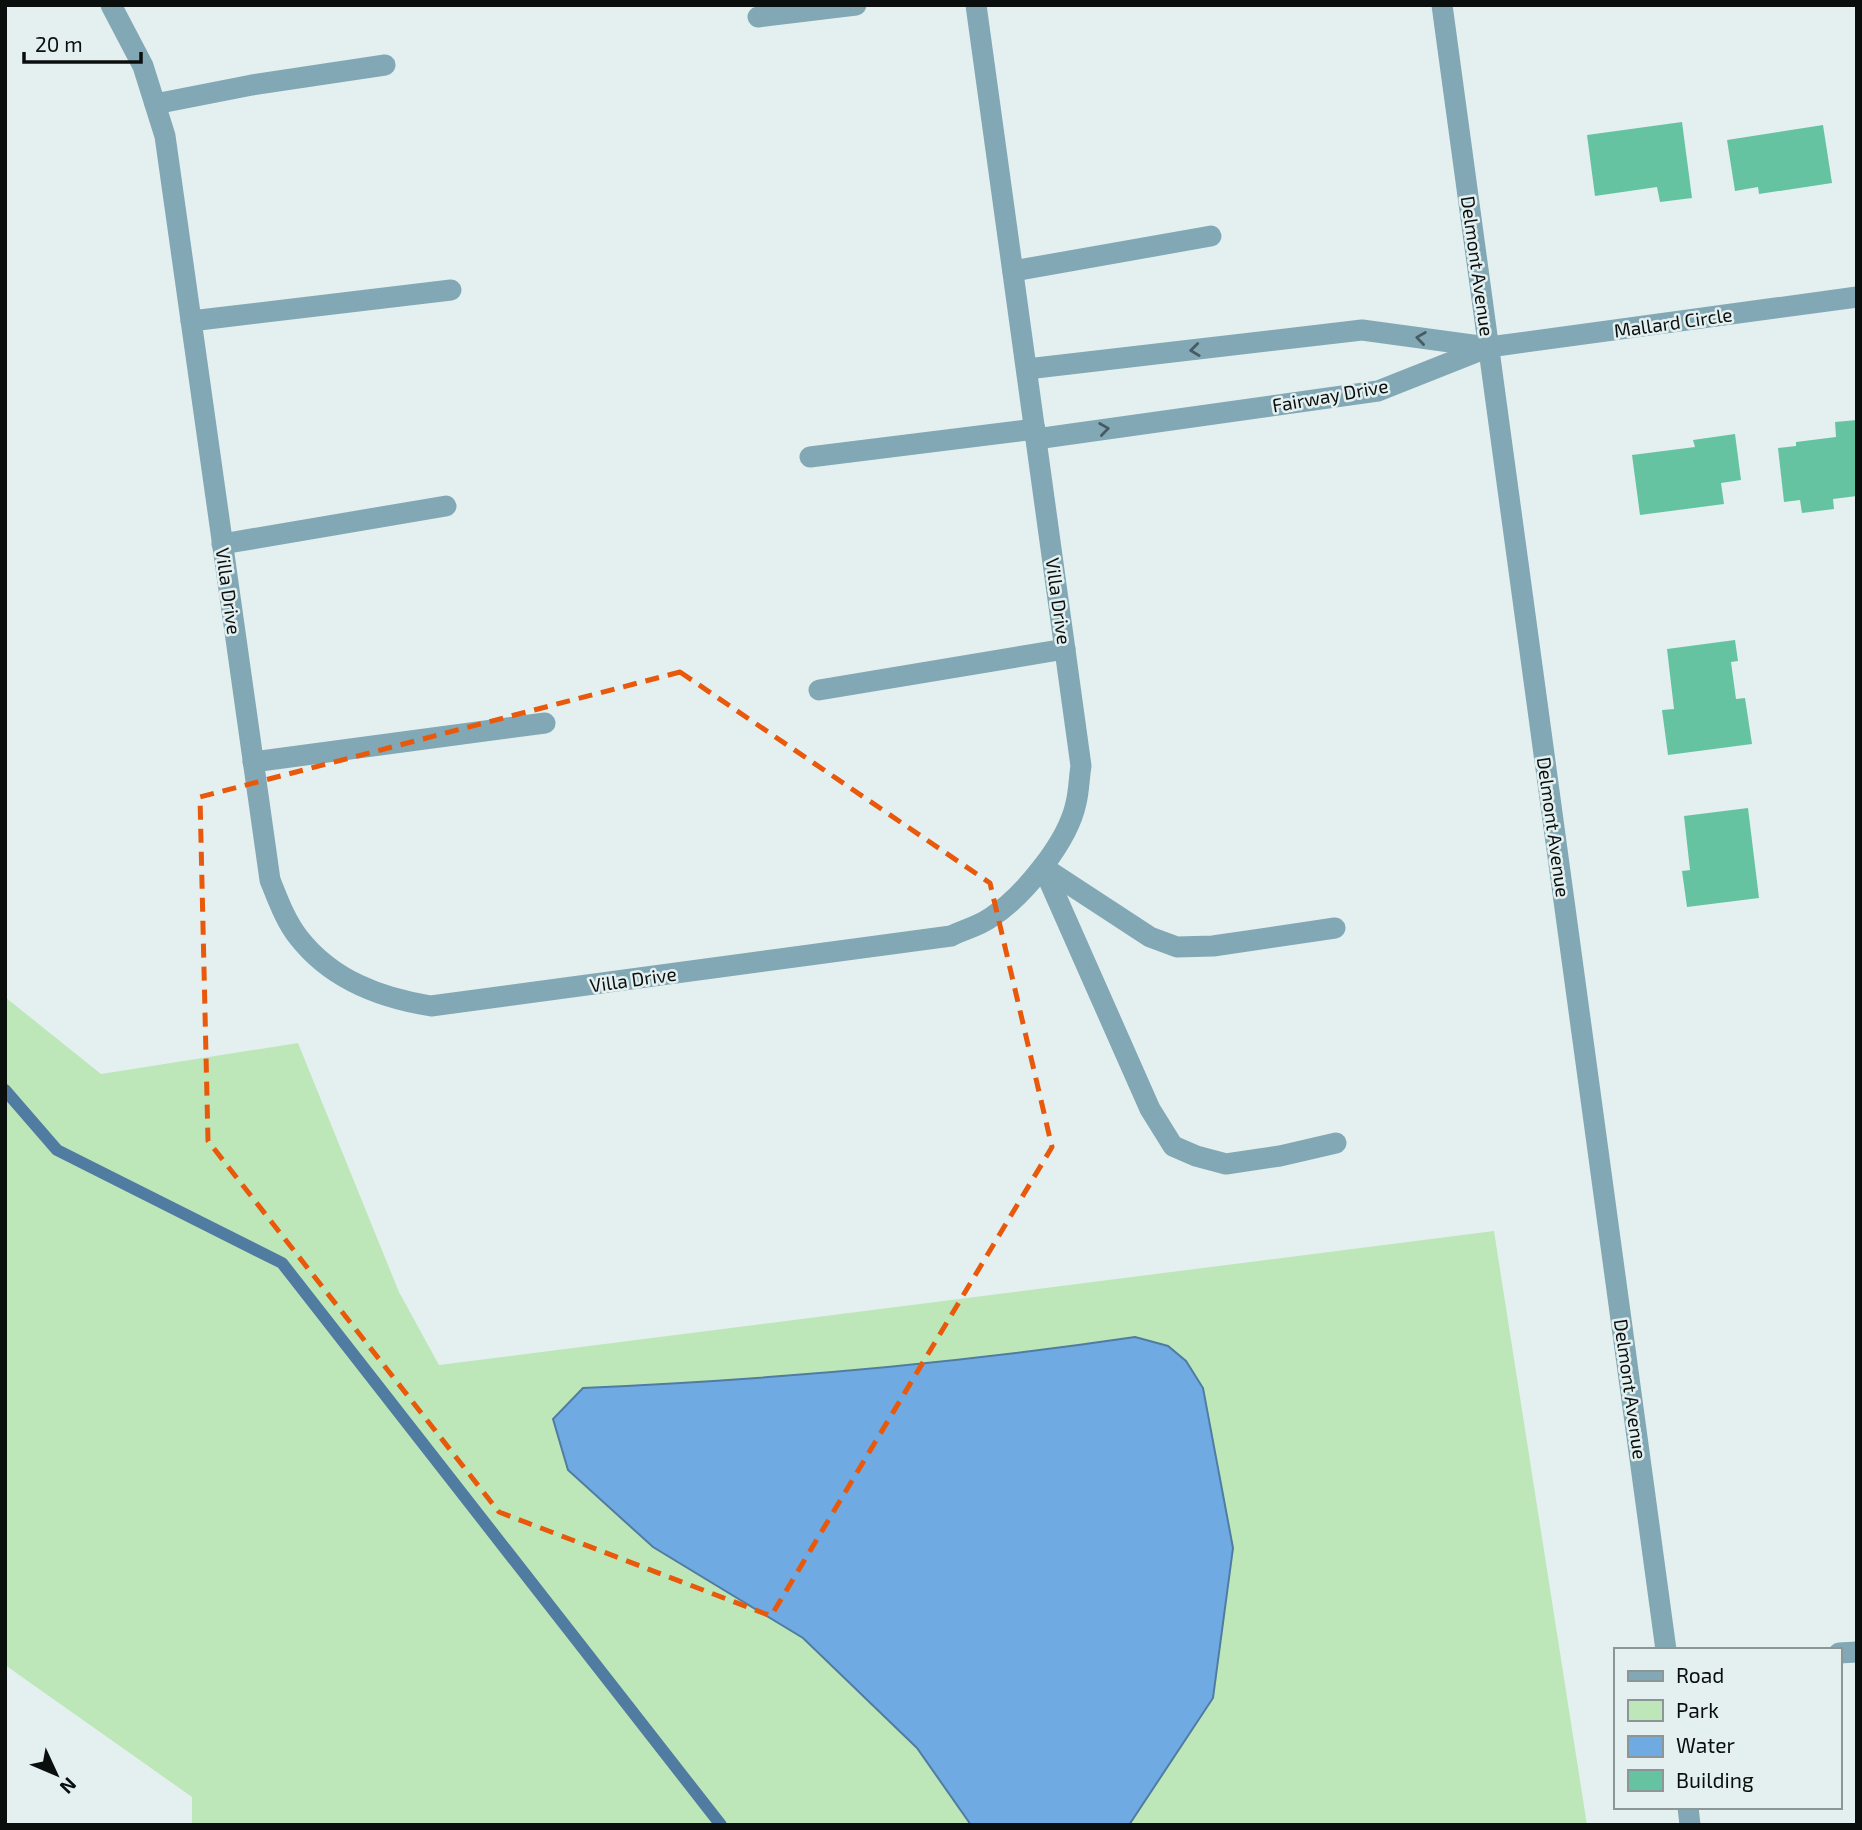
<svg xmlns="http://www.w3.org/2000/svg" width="1862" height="1830" font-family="'Exo 2',sans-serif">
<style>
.green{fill:#bee7b9}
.water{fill:#6fabe2;stroke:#517ca2;stroke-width:2}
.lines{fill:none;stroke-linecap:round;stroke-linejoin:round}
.stream{stroke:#517ca2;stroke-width:12}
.building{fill:#66c3a2}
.minor{stroke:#82a8b5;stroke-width:21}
.oneway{stroke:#465c62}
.marked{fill:none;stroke:#e8590c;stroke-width:5;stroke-dasharray:14 9;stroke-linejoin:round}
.labels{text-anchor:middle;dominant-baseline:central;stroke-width:5;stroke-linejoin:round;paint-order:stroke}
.street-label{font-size:19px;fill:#0a0f0e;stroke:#e4f0f0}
</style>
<rect width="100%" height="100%" fill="#e4f0f0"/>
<path class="green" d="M5,997L101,1074L298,1043L399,1292L439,1365L1494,1231L1587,1825H192V1797L5,1665Z"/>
<path class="water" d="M1135,1337L1168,1346L1186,1361L1203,1388L1233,1548L1213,1698L1129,1825H971L917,1748L803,1638L653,1547L568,1470L553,1419L583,1388C768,1380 952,1364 1135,1337Z"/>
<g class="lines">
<path class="stream" d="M5,1090L57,1150L282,1263L721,1825"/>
</g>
<g class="building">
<path d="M1682,122L1692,198L1660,202L1657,187L1595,196L1587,135Z"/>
<path d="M1823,125L1832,183L1759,194L1758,187L1735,191L1727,140Z"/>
<path d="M1857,420V496L1833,499L1834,509L1802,513L1800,500L1784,502L1778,448L1796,446V442L1836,437L1835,422Z"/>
<path d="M1735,434L1741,480L1721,483L1724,504L1640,515L1632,455L1695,447L1693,440Z"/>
<path d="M1735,640L1738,661L1731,662L1736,699L1745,698L1752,744L1668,755L1662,710L1674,709L1667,649Z"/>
<path d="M1748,808L1759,898L1687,907L1682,871L1690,870L1684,816Z"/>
</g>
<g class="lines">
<g class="minor">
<path d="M111,5L143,66L165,136L270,880C278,900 286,922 299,938C332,980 380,998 431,1006L951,936C963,930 979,926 990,918C1023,897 1068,842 1076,803C1079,791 1079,778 1081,766L976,5"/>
<path d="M1442,5L1666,1650"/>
<path d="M758,17L856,5"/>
<path d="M155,104L252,85L385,65"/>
<path d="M1013,271L1211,236"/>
<path d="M191,321L451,290"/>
<path d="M1027,369L1362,330L1487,347"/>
<path d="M1036,439L1378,391L1489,347L1857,297"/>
<path d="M810,457L1035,429"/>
<path d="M222,544L446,506"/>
<path d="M819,690L1065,649"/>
<path d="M253,762L545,723"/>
<path d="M1043,867L1150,1109L1173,1146L1196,1156L1226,1164L1280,1156L1336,1143"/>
<path d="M1043,867L1150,937L1177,947L1213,946L1335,928"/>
<path d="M1839,1653L1857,1652"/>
<path d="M1688,1807L1690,1825"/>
</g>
</g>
<defs><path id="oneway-chevron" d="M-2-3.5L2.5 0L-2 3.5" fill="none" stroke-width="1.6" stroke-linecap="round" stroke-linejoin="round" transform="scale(1.75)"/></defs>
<g class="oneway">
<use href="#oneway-chevron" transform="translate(1421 338) rotate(-172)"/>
<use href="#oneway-chevron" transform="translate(1195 350) rotate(173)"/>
<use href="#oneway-chevron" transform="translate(1104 429) rotate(-8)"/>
</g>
<path class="marked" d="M680,672L990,883L1052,1147L771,1616L499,1512L208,1141L200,797Z"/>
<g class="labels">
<g class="street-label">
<text transform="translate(1478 266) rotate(82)">Delmont Avenue</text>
<text transform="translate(1673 322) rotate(-8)">Mallard Circle</text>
<text transform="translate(1330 395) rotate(-10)">Fairway Drive</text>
<text transform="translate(229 591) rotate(82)">Villa Drive</text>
<text transform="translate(1059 601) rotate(82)">Villa Drive</text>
<text transform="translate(1554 827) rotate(82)">Delmont Avenue</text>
<text transform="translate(633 979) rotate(-8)">Villa Drive</text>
<text transform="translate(1631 1389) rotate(82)">Delmont Avenue</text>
</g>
</g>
<rect width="1862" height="1830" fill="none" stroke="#0a0f0e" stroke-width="14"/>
<rect x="1614" y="1648" width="228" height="161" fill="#e4f0f0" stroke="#8d9696" stroke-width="2"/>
<rect x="1628" y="1671" width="35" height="10" fill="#82a8b5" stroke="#8d9696" stroke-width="2"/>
<text x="1676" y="1683" font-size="21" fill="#0a0f0e">Road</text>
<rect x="1628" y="1700" width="35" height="21" fill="#bee7b9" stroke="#8d9696" stroke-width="2"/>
<text x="1676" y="1718" font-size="21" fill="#0a0f0e">Park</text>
<rect x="1628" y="1736" width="35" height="21" fill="#6fabe2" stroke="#8d9696" stroke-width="2"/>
<text x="1676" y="1753" font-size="21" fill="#0a0f0e">Water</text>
<rect x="1628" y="1770" width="35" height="21" fill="#66c3a2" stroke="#8d9696" stroke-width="2"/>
<text x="1676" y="1788" font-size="21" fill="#0a0f0e">Building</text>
<g transform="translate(56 1774) rotate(134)" stroke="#e4f0f0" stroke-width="5" paint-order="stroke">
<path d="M0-5L12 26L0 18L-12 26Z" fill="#0a0f0e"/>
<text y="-10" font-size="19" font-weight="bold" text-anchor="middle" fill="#0a0f0e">N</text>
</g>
<path d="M24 52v10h117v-10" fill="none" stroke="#0a0f0e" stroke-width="3.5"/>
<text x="35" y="52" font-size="21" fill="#0a0f0e" stroke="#e4f0f0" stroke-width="5" paint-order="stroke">20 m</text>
</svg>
